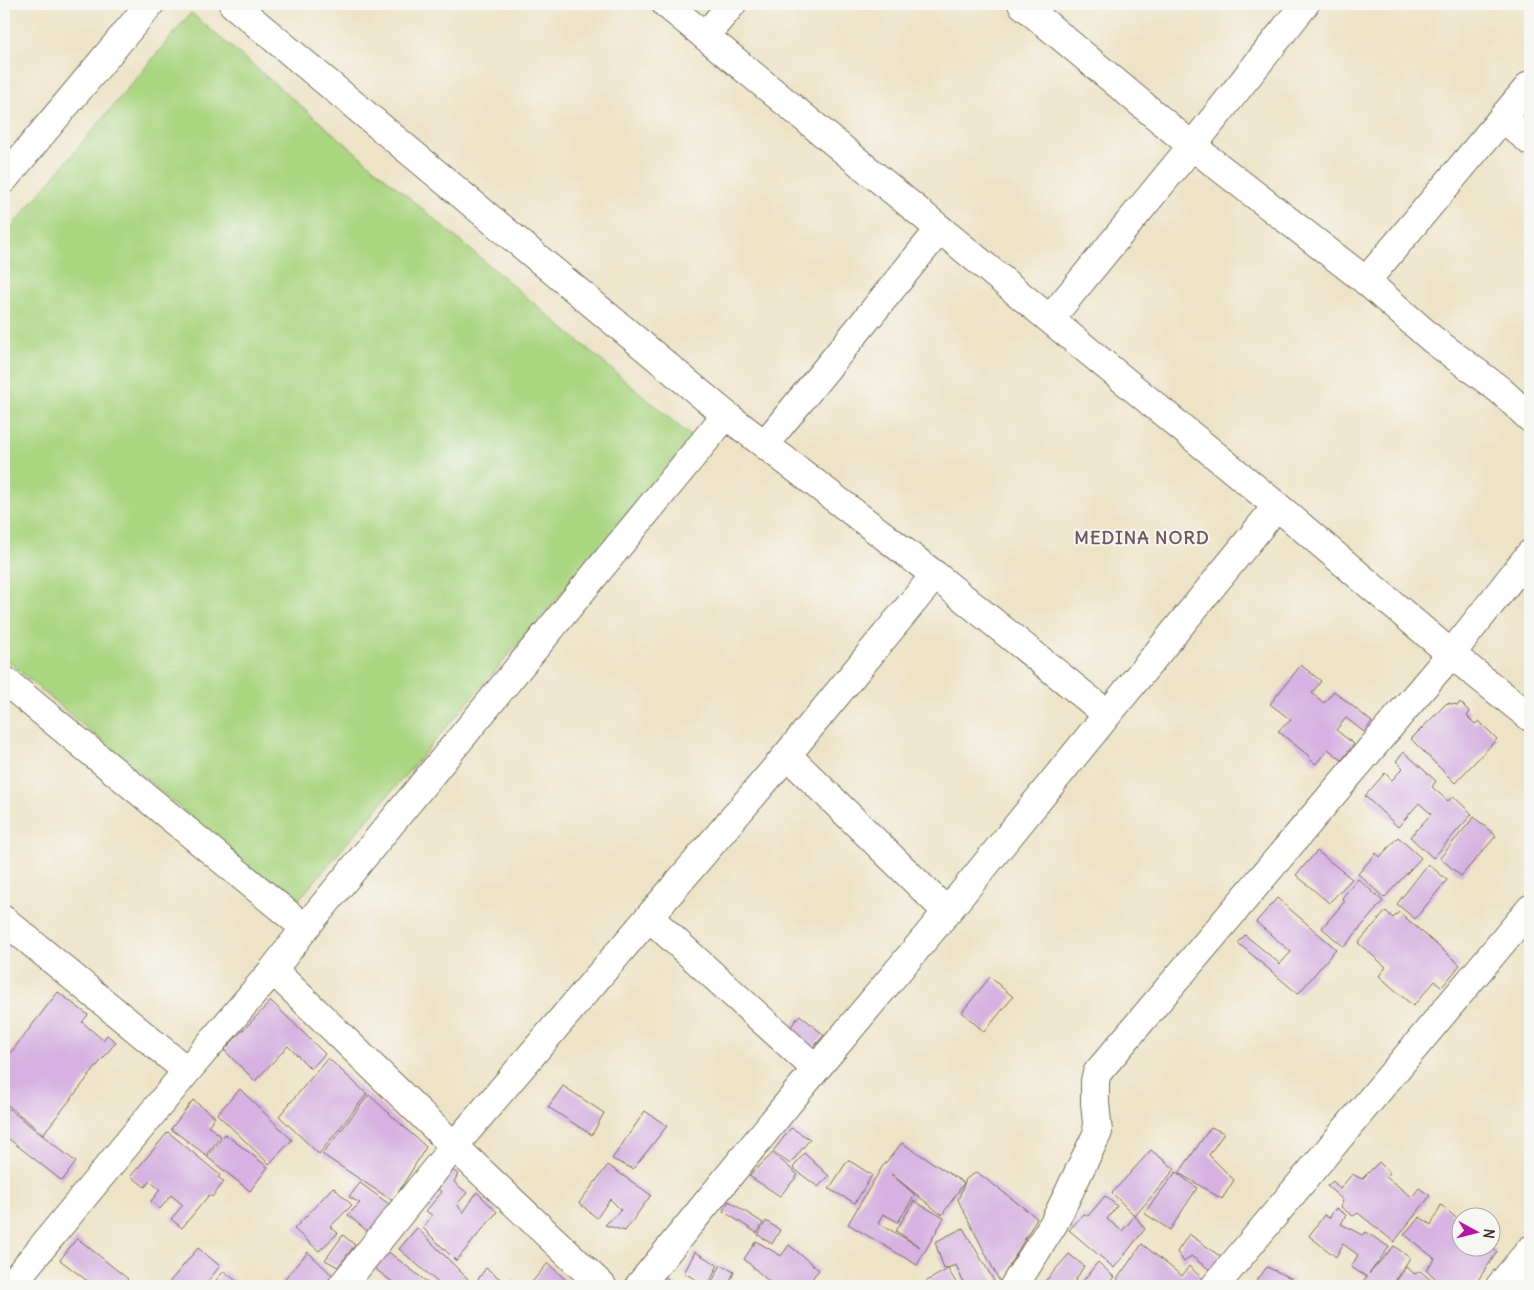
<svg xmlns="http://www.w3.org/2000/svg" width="1534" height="1290" font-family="Delius,sans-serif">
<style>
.green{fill:#aad581;stroke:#728050}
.building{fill:#d6b1e1}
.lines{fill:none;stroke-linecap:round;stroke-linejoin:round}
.minor-casing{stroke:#796b59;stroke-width:30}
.minor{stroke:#fff;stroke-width:28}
.labels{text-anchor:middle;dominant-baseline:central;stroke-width:4;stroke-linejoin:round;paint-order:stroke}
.district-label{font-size:18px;font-weight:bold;letter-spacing:1px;fill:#715962;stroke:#f6f6f2}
</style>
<rect width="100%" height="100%" fill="#f6f6f2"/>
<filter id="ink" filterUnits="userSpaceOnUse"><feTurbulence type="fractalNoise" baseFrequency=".02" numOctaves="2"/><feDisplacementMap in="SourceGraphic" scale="10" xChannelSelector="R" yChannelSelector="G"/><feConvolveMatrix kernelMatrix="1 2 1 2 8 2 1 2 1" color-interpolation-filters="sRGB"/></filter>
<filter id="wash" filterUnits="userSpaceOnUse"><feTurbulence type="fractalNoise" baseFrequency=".0096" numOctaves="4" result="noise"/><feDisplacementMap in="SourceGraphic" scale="20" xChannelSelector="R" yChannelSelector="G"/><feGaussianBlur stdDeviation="1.12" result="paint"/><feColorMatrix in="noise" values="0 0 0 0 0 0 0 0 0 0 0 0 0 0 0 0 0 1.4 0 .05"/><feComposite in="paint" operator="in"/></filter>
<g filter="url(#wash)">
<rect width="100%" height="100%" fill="#ede3c6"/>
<path class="green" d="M191,13L694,439L294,905L4,658V236Z"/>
<g id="blocks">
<g class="building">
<path d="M1301,665L1321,681L1312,693L1324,703L1334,691L1372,722L1364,732L1346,718L1336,730L1354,744L1342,760L1328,749L1316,764L1309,759L1310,757L1278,731L1291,720L1270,704Z"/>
<path d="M1460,702L1470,712L1467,716L1475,724L1479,721L1497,739L1455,783L1411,739L1447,703L1458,705Z"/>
<path d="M1404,752L1436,781L1432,787L1448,801L1453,796L1472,814L1433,858L1410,837L1431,814L1419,803L1398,827L1365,796L1385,773L1392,780L1403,768L1396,761Z"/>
<path d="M1474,817L1496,836L1461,876L1440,858Z"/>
<path d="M1398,837L1421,858L1384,898L1358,874L1376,853L1380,857Z"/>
<path d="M1317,851L1352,879L1329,903L1296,875Z"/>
<path d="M1428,864L1447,880L1415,919L1397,904Z"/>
<path d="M1358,879L1383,901L1344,947L1322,928L1345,901L1342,898Z"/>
<path d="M1277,898L1336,949L1298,994L1238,943L1245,935L1280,964L1291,952L1256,922Z"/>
<path d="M1386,911L1393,918L1399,912L1460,965L1442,987L1435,981L1413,1006L1379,976L1386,967L1358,943Z"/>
<path d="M990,977L1013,997L984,1032L962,1012Z"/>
<path d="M58,992L88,1015L82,1022L103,1040L107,1035L116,1042L43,1134L4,1102V1061Z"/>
<path d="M271,1001L325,1054L311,1069L288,1046L255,1081L224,1050Z"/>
<path d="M800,1015L824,1035L812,1049L789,1029Z"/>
<path d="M328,1058L367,1094L319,1154L279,1116Z"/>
<path d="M563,1086L604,1113L592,1135L548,1107Z"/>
<path d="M240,1089L292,1140L269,1164L217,1114Z"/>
<path d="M369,1095L426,1147L393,1201L322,1154Z"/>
<path d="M193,1100L215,1117L208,1126L221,1136L206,1155L171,1129Z"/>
<path d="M4,1105L76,1162L62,1181L4,1135Z"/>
<path d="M645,1111L667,1126L633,1169L612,1159Z"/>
<path d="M1211,1127L1224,1133L1209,1155L1234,1180L1222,1199L1179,1173Z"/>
<path d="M791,1128L810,1139L790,1164L773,1151Z"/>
<path d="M168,1132L220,1175L218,1177L224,1182L212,1197L209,1195L182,1228L171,1219L183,1205L171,1195L160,1209L151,1201L160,1190L150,1181L145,1187L131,1176Z"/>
<path d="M225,1134L268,1167L250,1191L207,1157Z"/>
<path d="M902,1143L964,1183L942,1215L891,1174L915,1195L898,1222L883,1214L878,1223L920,1247L896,1231L914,1201L944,1218L917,1265L848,1224L882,1167Z"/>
<path d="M1151,1150L1175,1169L1135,1216L1112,1193Z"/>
<path d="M773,1153L798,1175L780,1196L749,1176Z"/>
<path d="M804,1153L829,1176L818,1187L793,1168Z"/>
<path d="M848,1160L872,1175L855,1203L829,1189Z"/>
<path d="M1379,1162L1390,1173L1386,1177L1412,1197L1419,1188L1430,1196L1394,1242L1358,1213L1353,1216L1341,1207L1343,1200L1327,1186L1333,1181L1340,1189L1352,1174L1362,1179Z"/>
<path d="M608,1165L651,1195L625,1231L605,1225L621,1210L610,1199L597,1218L579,1203Z"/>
<path d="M449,1168L458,1174L454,1182L467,1193L457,1204L463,1213L477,1192L497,1212L456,1261L423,1228L432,1215L426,1211L442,1192L431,1185Z"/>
<path d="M977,1172L1037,1218L1000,1282L958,1200L966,1179Z"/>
<path d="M1176,1172L1197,1188L1170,1230L1144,1213Z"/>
<path d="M360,1183L393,1207L373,1236L348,1215L360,1203L349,1197Z"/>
<path d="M333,1187L352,1205L330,1227L338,1233L319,1251L294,1229Z"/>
<path d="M1105,1196L1117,1206L1107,1219L1122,1231L1135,1216L1145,1229L1114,1268L1069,1230L1084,1214L1088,1216Z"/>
<path d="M729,1201L763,1223L757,1233L723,1211Z"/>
<path d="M1441,1205L1462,1223V1229L1455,1238L1462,1244V1248H1492L1497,1252L1474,1286H1444L1426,1270L1435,1259L1404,1234L1420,1217L1431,1225Z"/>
<path d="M1336,1208L1346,1215L1341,1224L1362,1235L1366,1232L1389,1247L1369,1274L1394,1246L1410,1258L1392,1286H1357L1367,1277L1351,1267L1358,1255L1343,1244L1336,1257L1309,1236L1324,1215L1329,1218Z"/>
<path d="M766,1221L780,1230L772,1244L758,1235Z"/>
<path d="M417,1228L474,1285L486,1268L507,1284L513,1280L523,1286H442L399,1249Z"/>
<path d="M963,1228L997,1286H965L956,1265L944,1269L935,1242Z"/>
<path d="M1189,1234L1224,1259L1210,1270L1191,1256L1184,1262L1177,1252Z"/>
<path d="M343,1235L355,1245L338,1267L325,1260Z"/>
<path d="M77,1238L128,1279L123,1286H94L60,1260Z"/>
<path d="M756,1241L781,1256L789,1245L819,1270L806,1286H774L744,1259Z"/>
<path d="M1142,1244L1182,1276L1189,1266L1204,1280L1201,1286H1190L1187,1284L1186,1286H1125L1117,1279Z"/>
<path d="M381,1246L432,1286H398L367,1263Z"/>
<path d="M198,1248L220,1266L204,1286H166Z"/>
<path d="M308,1252L333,1276L324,1286H278Z"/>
<path d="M695,1252L718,1265L708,1286L684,1273Z"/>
<path d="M1069,1254L1084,1266L1072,1286H1041Z"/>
<path d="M1098,1262L1114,1277L1106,1286H1079Z"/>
<path d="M548,1263L572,1286H536L532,1282Z"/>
<path d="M721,1265L734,1272L728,1286H715L711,1284Z"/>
<path d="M1267,1267L1293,1279L1292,1286H1253Z"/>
<path d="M1406,1267L1415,1274L1420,1271L1438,1286H1393Z"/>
<path d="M948,1269L958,1286H927L925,1282Z"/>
<path d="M224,1271L242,1286H211Z"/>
<path d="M665,1277L678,1286H659Z"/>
</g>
</g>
</g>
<g filter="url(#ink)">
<use href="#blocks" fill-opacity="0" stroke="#796b59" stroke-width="1"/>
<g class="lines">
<g class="minor-casing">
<g id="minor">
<path d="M233,4L726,415L935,575L1107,714"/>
<path d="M666,4L1277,506L1451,654L1530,717"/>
<path d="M1022,4L1192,146L1366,281L1432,339L1500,390L1530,418"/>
<path d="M705,36L732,4"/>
<path d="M1503,118L1530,141"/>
<path d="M4,179L150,4"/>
<path d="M1366,281L1530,85"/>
<path d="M1050,319L1192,146L1305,4"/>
<path d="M765,444L940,229"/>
<path d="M4,680L305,928"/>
<path d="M787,755L947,912"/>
<path d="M650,918L816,1069"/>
<path d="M4,920L187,1071"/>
<path d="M273,970L454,1146L602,1286"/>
<path d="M10,1286L187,1071L273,970L305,928L726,415"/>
<path d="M342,1286L454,1146L787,755L935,575"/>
<path d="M639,1286L816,1069L947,912L1277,506"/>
<path d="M1014,1286L1054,1223L1098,1132L1095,1103V1081L1097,1073L1451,654L1530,554"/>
<path d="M1215,1286L1530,909"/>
<path d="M1500,1286L1530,1250"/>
</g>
</g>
<use href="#minor" class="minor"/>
</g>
</g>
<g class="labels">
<g class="district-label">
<text x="1142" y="537">MEDINA NORD</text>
</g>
</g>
<rect width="1534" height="1290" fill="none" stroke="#f6f6f2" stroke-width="20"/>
<g transform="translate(1476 1232) rotate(97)"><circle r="24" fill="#f6f6f2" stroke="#aba49d"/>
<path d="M0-4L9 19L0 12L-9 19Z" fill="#b5179e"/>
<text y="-8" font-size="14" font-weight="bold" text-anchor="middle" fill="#3b2a1e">N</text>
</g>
</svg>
